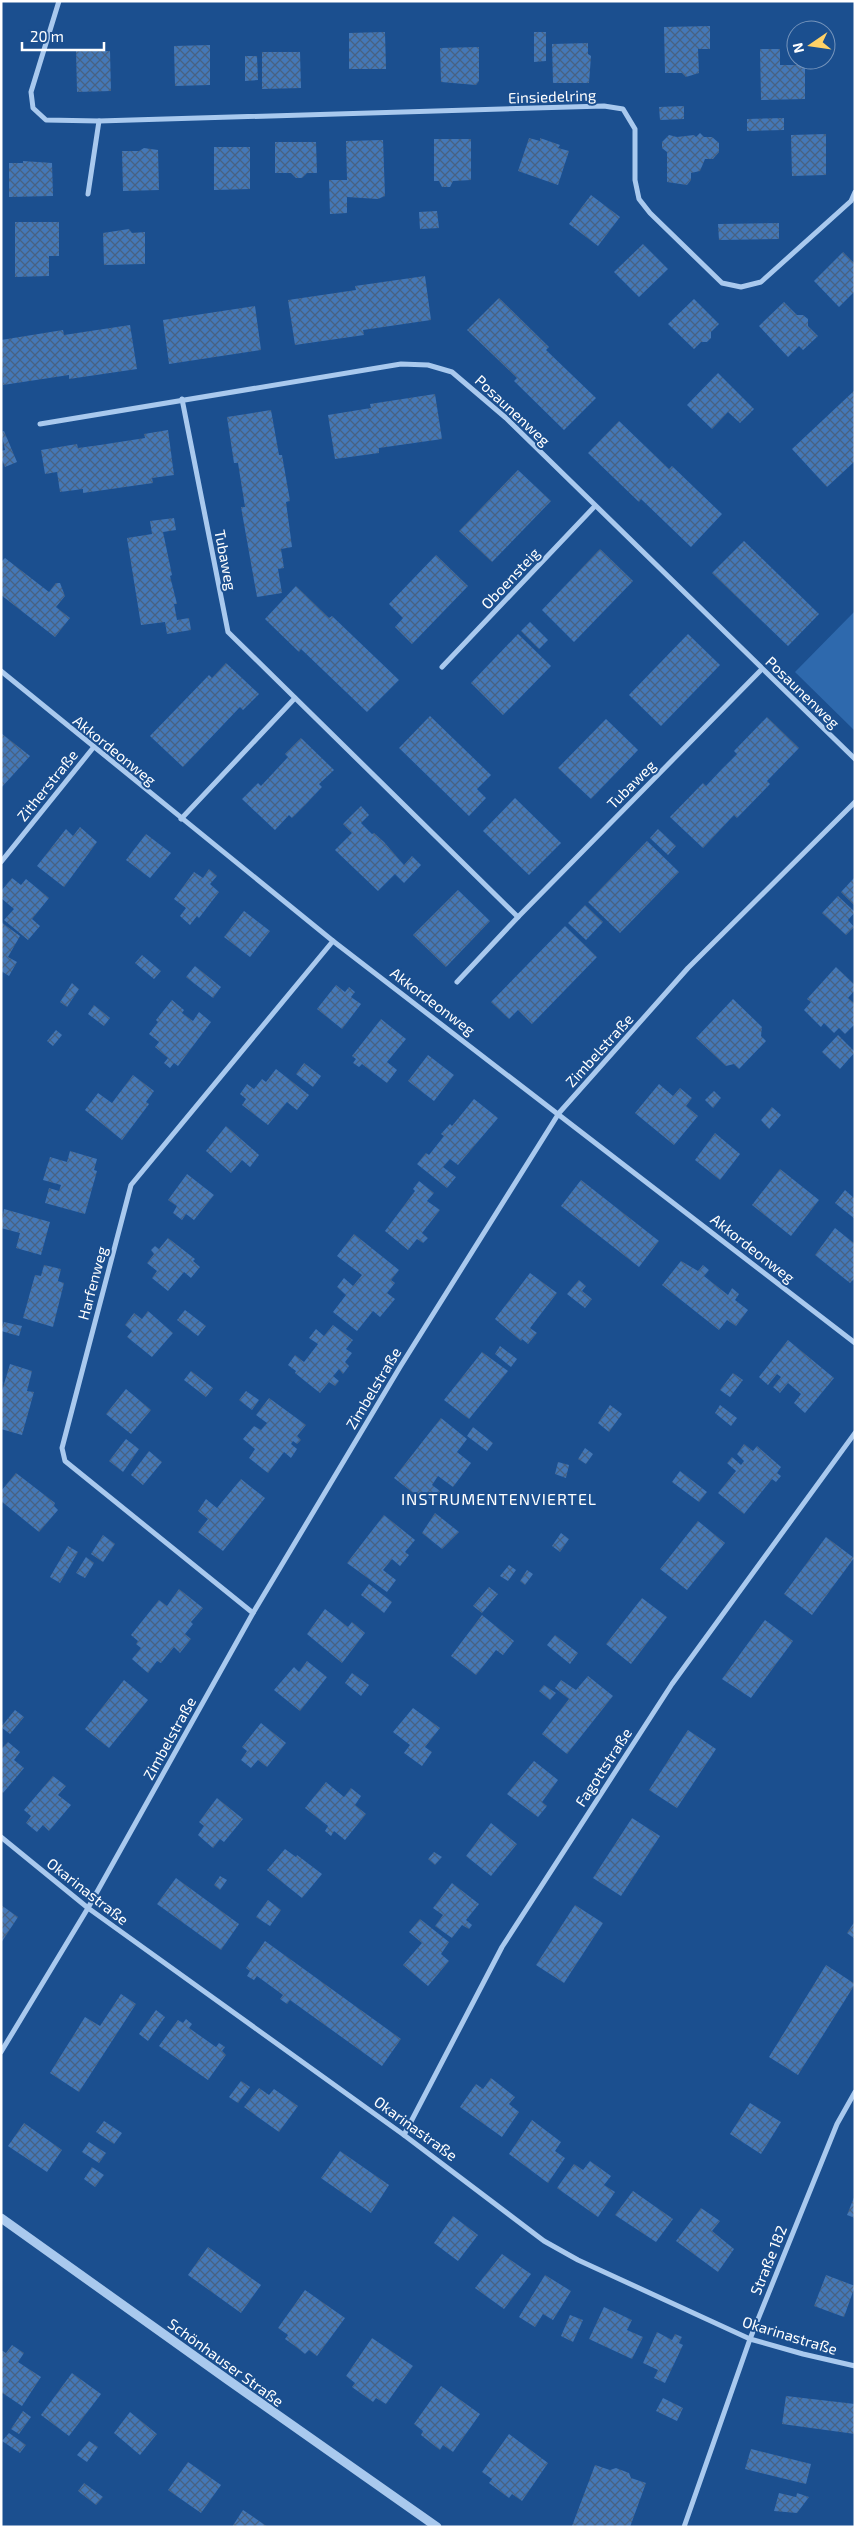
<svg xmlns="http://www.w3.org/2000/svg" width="856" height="2528" font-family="'Exo 2',sans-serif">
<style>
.park{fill:#2e69ad}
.building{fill:url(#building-cross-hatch)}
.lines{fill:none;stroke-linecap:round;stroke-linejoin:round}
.minor{stroke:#a9c9ee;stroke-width:5}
.tertiary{stroke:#a9c9ee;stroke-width:9}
.labels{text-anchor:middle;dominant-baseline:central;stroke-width:4;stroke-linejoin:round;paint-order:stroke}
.street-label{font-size:15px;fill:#fff;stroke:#1b4f8f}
.neighbourhood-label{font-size:16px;letter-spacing:1px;fill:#fff;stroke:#1b4f8f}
</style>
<defs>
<pattern id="building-cross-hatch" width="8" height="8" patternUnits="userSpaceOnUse" patternTransform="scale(1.25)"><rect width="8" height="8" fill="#4478b7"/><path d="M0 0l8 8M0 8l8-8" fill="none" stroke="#486282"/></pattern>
</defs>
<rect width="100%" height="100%" fill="#1b4f8f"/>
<path class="park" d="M855,611V731L795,672Z"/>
<g class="building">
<path d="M710,26V49H698L699,73L686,77L682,73H665L664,27Z"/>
<path d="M385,32L386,69H349V33Z"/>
<path d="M534,32H546V61L534,62Z"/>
<path d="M588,43V54L591,56L589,83H553L552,44Z"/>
<path d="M210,45V85L175,86L174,46Z"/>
<path d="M479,47V81L476,85L441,82L440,48Z"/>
<path d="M760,49H780V65H805V99L761,100Z"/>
<path d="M76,51H110L111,91L77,92Z"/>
<path d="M262,52H300L301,88L262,89Z"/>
<path d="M245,56H257L258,80L245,81Z"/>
<path d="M684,106V119L660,120L659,107Z"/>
<path d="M784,118V130L747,131V119Z"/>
<path d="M700,133L704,137H712L719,143V152L713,159H705L700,171L691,173V180L687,185L667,182V152L662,148V142L669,135L677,137L694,135L696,137Z"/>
<path d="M826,134V175L792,176L791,135Z"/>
<path d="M529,138L540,141V138L560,145L558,148L569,151L558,185L518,171Z"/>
<path d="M434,139H471V180L453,181L450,187H442L439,181H434Z"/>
<path d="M383,140L385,196L378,199L347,197V213L330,214L329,180H347L346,141Z"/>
<path d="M275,142H316L317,173H307L302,178H296L291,173H275Z"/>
<path d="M214,147H250V189L214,190Z"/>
<path d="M144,148L158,150L159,190L123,191L122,151H139Z"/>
<path d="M23,161L52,163L53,196L9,197V163H23Z"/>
<path d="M591,195L620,217L598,246L569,224Z"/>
<path d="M437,211L439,228L420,229L419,212Z"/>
<path d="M15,222H59V256H49V276L15,277Z"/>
<path d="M779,223V239L719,240L718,224Z"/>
<path d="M129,229L132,233L145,232V264L104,265L103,233Z"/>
<path d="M643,244L668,269L639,297L614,272Z"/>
<path d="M843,252L855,264V291L839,307L814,281Z"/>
<path d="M425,276L431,320L363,330L364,335L295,345L288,300L356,290L355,286Z"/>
<path d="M499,298L549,347L546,350L596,398L564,430L514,381L517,378L467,330Z"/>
<path d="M694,299L719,324L711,332V338L707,342H701L694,349L668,324Z"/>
<path d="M784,302L797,315H803L808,319V326L818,336L803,350L799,346L788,357L759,326Z"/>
<path d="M255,306L261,350L169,364L163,320Z"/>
<path d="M130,325L137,369L69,379V375L3,385L1,340L63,330L64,335Z"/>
<path d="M718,373L754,409L740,423L728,412L712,429L687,405Z"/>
<path d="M855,390V461L827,487L792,449Z"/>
<path d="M435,394L442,439L379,448V453L335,459L328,415L371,408L370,404Z"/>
<path d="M271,410L279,455H282L290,501L286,502L292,547L281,549L284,568L278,569L282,593L257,597L241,507H245L238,463H234L227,417Z"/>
<path d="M619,421L669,469L672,466L722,514L691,547L641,499L639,502L588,453Z"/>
<path d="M168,430L174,475L152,478L153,483L83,493V489L60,492L57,472L45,474L41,450L77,444L78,448L100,445L145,438L144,434Z"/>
<path d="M4,431L17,462L5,467L1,458V451L5,450L1,432Z"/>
<path d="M518,470L551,501L492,562L459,531Z"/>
<path d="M174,518L176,530L163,532L172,575L170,576L177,604H174L177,620L189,618L191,630L167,634L165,622L141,625L127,538L152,534L150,521Z"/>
<path d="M744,541L819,614L788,646L712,573Z"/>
<path d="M600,549L633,581L574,642L542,610Z"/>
<path d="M436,555L468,586L412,644L395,627L403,618L389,604Z"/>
<path d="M5,558L49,592L56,583H60L65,596L56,607L70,618L55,637L1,595V562Z"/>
<path d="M296,586L329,618L332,616L399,680L367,712L301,649L299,652L265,619Z"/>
<path d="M530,622L548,640L539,649L521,631Z"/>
<path d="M518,634L551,666L503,715L471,683Z"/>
<path d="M688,634L720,665L661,726L629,695Z"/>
<path d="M226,663L259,694L243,710L240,707L183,767L150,736L209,675L212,678Z"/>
<path d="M430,716L491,775L477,789L486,798L469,816L399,748Z"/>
<path d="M767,717L799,748L767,781L770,784L737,818L734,815L703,848L670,817L703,783L706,786L721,770L737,754L734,751Z"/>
<path d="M606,719L638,750L591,799L558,768Z"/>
<path d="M1,733L30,756L1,788Z"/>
<path d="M301,738L334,770L319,784L322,787L307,803L292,818L289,815L275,830L242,799L258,783L261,786L275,771L288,757L285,754Z"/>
<path d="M515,798L561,843L529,875L483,831Z"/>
<path d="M361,806L369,815L361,823L372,834L374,833L384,842L404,865L412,856L421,865L404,883L395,874L378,891L335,850L352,833L343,824Z"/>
<path d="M80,827L97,842L64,887L37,866L66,829L73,836Z"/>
<path d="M658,829L676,846L668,855L650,838Z"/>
<path d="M146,834L171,853L150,878L126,860Z"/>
<path d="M647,841L679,872L620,933L588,902Z"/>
<path d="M209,869L217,876L210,884L219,892L199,918L197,916L190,925L180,916L186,908L174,899L194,872L203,878Z"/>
<path d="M855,877V906L841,892Z"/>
<path d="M12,878L21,885L26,879L49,898L32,919L40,926L28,940L4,920L14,909L1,898V891Z"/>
<path d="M458,890L490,921L446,967L413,935Z"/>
<path d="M838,896L855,912L848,920L854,927L846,935L822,913Z"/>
<path d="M585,905L603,922L586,940L568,923Z"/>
<path d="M244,911L270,931L250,957L224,937Z"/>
<path d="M1,922L20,936L8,957L17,962L9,976L1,971Z"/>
<path d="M565,926L597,957L532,1024L518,1010L509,1019L491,1002Z"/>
<path d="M142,955L161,971L154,979L135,963Z"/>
<path d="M195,966L221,987L213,998L186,977Z"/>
<path d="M836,967L855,985V990L848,998L855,1004V1024L845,1034L839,1028L834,1033L824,1023L821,1027L804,1010L811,1002L807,999Z"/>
<path d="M72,983L79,989L67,1007L60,1002Z"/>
<path d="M336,985L345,992L349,987L355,992L351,997L361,1004L342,1029L317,1009Z"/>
<path d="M733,999L762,1027L761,1036L766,1041L739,1069L734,1064L726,1066L696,1038Z"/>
<path d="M172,1000L184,1010L182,1013L193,1021L199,1012L211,1022L178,1066L174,1063L170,1068L164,1063L168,1058L155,1047L159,1042L149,1034L158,1022L156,1020Z"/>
<path d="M94,1005L110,1018L104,1026L88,1014Z"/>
<path d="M381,1019L406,1039L387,1062L397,1070L387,1083L362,1064L359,1067L353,1063L356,1059L352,1056Z"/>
<path d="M56,1030L62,1035L53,1046L47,1041Z"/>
<path d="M838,1035L855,1052L840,1069L822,1052Z"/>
<path d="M428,1055L454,1075L434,1101L408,1081Z"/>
<path d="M304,1063L321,1076L313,1087L296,1074Z"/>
<path d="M276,1069L309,1095L297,1110L287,1102L268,1125L242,1105L246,1099L240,1094L247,1084L254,1089L262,1079L266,1082Z"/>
<path d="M133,1075L154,1091L146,1102L149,1104L122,1140L85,1110L98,1093L112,1103Z"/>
<path d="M659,1084L673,1096L680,1088L692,1098L686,1106L698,1116L674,1145L635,1113Z"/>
<path d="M714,1091L721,1098L713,1108L705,1100Z"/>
<path d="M474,1099L498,1118L458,1165L450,1159L443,1167L456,1177L447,1188L417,1164L426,1153L429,1155L444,1136L441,1134L450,1124L452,1126Z"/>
<path d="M772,1107L781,1115L769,1129L761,1120Z"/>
<path d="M226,1126L259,1155L250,1167L242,1160L231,1173L206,1151Z"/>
<path d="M715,1133L740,1154L720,1180L695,1160Z"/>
<path d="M70,1151L97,1159L94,1170L97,1171L85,1214L45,1203L49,1188L59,1191L61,1185L43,1180L50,1157L67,1162Z"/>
<path d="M780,1169L819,1200L791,1236L752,1205Z"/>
<path d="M187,1174L214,1195L194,1220L186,1214L182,1220L173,1213L177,1206L168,1200Z"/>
<path d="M581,1180L659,1241L639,1267L561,1206Z"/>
<path d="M419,1181L434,1193L427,1201L440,1210L422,1233L428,1238L423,1243L417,1239L408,1250L385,1231L415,1191L413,1189Z"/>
<path d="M845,1190L855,1199V1219L835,1203Z"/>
<path d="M4,1209L50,1222L41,1255L16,1248L20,1233L1,1228Z"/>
<path d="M835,1228L855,1244V1278L850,1283L815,1255Z"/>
<path d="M354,1234L399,1270L391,1280L395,1283L387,1293L395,1299L380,1317L373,1311L357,1331L333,1312L346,1295L337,1287L344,1278L353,1286L362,1275L337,1256Z"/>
<path d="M168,1238L195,1259L193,1261L200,1267L191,1278L184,1272L168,1291L152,1278L157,1271L147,1263L154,1254L151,1250L155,1246L159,1249Z"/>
<path d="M681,1261L698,1271L703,1265L709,1270L704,1276L728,1295L732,1288L739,1294L735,1300L748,1310L736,1326L727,1320L719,1330L662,1285Z"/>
<path d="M44,1265L61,1269L58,1281L64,1283L53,1327L23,1318L35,1275L41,1276Z"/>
<path d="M530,1273L557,1293L530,1328L537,1333L528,1344L522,1339L521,1341L495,1319Z"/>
<path d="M579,1280L586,1286L582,1291L592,1299L585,1308L567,1294Z"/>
<path d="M185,1310L206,1326L198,1336L177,1320Z"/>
<path d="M148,1311L173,1333L152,1357L127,1337L132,1331L125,1325L134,1313L142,1319Z"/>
<path d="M4,1322L22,1326L19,1336L1,1331Z"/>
<path d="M333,1325L353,1340L346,1349L352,1353L345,1362L349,1366L343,1374L339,1369L335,1374L333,1376L339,1381L335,1386L329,1382L320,1393L295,1373L296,1371L288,1365L295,1355L304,1362L318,1344L309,1338L316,1329L324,1336Z"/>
<path d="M788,1340L834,1378L805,1413L794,1403L801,1394L788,1383L780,1393L773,1387L781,1377L777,1374L768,1385L759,1377Z"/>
<path d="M500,1346L517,1359L511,1367L495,1354Z"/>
<path d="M482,1352L508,1371L469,1419L444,1400Z"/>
<path d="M10,1364L32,1371L27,1391L34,1392L22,1435L1,1429V1394Z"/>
<path d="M191,1371L213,1388L206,1397L184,1380Z"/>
<path d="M733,1373L743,1380L730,1397L720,1390Z"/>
<path d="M126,1389L151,1410L131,1434L106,1414Z"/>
<path d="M246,1391L259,1400L252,1410L239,1400Z"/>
<path d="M269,1398L306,1425L297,1436L301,1440L297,1444L293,1441L291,1444L297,1449L291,1458L284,1452L268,1473L249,1458L255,1449L243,1439L254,1426L261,1430L267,1423L256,1415Z"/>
<path d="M610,1405L622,1414L609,1432L598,1423Z"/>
<path d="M720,1405L737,1418L731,1426L715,1413Z"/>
<path d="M441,1418L467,1439L457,1452L471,1463L453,1487L438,1476L432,1485L440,1491L433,1501L425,1495L421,1499L394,1478Z"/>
<path d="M473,1427L493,1443L487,1451L467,1436Z"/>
<path d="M126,1439L139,1449L123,1472L109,1461Z"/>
<path d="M744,1444L753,1451L757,1446L781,1467L777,1473L781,1476L776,1482L772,1479L744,1514L718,1493L736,1471L727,1463L732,1457L741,1465L744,1461L737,1454Z"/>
<path d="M585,1448L593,1454L586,1464L578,1459Z"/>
<path d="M149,1451L162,1462L143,1485L131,1475Z"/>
<path d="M558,1462L569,1465L566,1478L555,1474Z"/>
<path d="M680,1471L707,1492L699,1502L672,1482Z"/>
<path d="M16,1473L55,1503L54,1506L58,1510L39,1532L1,1501V1491Z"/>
<path d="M241,1479L265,1498L223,1551L198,1532L208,1519L198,1511L206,1499L217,1508Z"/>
<path d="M435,1513L459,1532L442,1549L422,1533Z"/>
<path d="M384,1515L415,1540L405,1552L409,1555L400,1566L392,1559L383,1570L396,1580L387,1592L347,1563Z"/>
<path d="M698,1521L725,1543L687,1590L660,1569Z"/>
<path d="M561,1533L569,1539L560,1552L552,1546Z"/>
<path d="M103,1535L115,1544L103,1562L91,1554Z"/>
<path d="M826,1537L854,1558L812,1615L784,1594Z"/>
<path d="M68,1546L78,1552L60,1583L50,1577Z"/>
<path d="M86,1557L94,1563L85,1578L76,1573Z"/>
<path d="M509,1565L516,1570L508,1581L500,1576Z"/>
<path d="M527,1570L533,1574L525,1585L520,1581Z"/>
<path d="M369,1584L392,1602L384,1613L361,1595Z"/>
<path d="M489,1587L498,1594L482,1613L473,1606Z"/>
<path d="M179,1589L203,1608L191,1622L193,1624L185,1634L191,1639L180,1653L174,1647L161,1663L157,1661L148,1673L132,1659L141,1648L136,1644L138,1641L131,1635L159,1600L167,1606Z"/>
<path d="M642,1598L667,1617L631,1664L606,1644Z"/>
<path d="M325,1609L348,1627L352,1622L365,1633L342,1663L307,1634Z"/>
<path d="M482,1615L514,1641L503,1655L496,1650L476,1675L451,1656Z"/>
<path d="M765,1620L793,1641L751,1698L722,1679Z"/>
<path d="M555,1635L578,1653L570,1664L547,1645Z"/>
<path d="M307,1661L327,1677L300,1711L274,1690L294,1667L299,1672Z"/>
<path d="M352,1673L369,1685L361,1696L345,1683Z"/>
<path d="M588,1676L613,1696L567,1754L542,1734L569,1699L555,1688L561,1680L576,1690Z"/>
<path d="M124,1680L148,1700L109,1748L85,1729Z"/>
<path d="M544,1685L556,1693L550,1700L539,1691Z"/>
<path d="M413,1708L440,1728L425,1747L432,1752L422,1766L404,1753L410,1745L393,1732Z"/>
<path d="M15,1710L24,1717L10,1734L1,1727Z"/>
<path d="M261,1723L286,1743L267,1767L258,1760L251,1768L241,1760L247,1751L242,1747Z"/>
<path d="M688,1730L716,1749L677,1808L649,1790Z"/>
<path d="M8,1742L20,1752L14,1760L24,1768L3,1793L1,1792V1749Z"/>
<path d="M534,1761L558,1780L542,1802L547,1806L538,1817L507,1794Z"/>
<path d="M53,1776L66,1786L58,1795L71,1805L49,1831L43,1825L37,1832L26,1823L31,1816L24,1810Z"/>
<path d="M326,1782L344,1797L351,1788L361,1796L355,1805L366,1814L345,1840L334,1831L331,1836L325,1831L328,1826L305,1808Z"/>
<path d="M217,1798L243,1819L224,1842L220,1839L213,1848L198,1835L204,1826L199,1822Z"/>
<path d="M632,1818L660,1836L621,1896L593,1878Z"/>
<path d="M491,1823L517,1844L491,1876L466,1856Z"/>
<path d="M285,1849L296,1857L297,1855L322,1874L302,1898L267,1870Z"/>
<path d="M434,1852L442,1857L435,1865L428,1859Z"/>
<path d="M220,1876L227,1880L220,1890L214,1885Z"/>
<path d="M176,1878L239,1924L221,1950L157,1904Z"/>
<path d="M452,1883L479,1904L466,1920L472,1925L469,1929L462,1925L452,1938L435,1926L443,1915L433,1908Z"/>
<path d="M268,1900L281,1910L270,1926L256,1917Z"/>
<path d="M1,1905L18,1917L1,1943Z"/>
<path d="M575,1905L603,1923L564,1983L536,1965Z"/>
<path d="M420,1919L449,1942L441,1954L449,1961L428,1986L403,1965L422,1943L409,1932Z"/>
<path d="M855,1921V1939L847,1933Z"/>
<path d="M265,1941L401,2039L382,2066L290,2000L287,2004L280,1999L283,1995L257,1976L254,1980L247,1976L250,1971L246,1968Z"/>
<path d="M826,1965L855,1984L798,2075L769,2057Z"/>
<path d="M121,1994L136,2004L79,2092L50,2073L85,2017L100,2026Z"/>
<path d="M156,2010L165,2017L148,2041L139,2034Z"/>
<path d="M186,2019L192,2024L189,2028L216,2047L219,2043L225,2047L222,2051L226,2055L208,2080L159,2046L178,2020L183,2023Z"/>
<path d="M491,2078L515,2097L509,2104L519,2112L502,2137L460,2107L476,2084L483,2089Z"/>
<path d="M241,2081L250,2087L238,2103L229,2097Z"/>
<path d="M259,2088L269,2095L274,2089L298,2106L279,2132L244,2107Z"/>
<path d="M750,2103L781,2122L761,2154L730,2134Z"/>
<path d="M532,2120L561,2142L555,2151L565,2158L548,2183L509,2154Z"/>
<path d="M104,2121L122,2133L114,2144L96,2132Z"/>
<path d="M24,2123L62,2150L47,2172L8,2146Z"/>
<path d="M89,2142L106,2153L99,2163L82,2152Z"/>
<path d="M340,2151L389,2185L371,2213L321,2178Z"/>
<path d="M590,2161L611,2176L604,2185L615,2192L598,2217L557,2188L574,2164L583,2170Z"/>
<path d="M92,2167L104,2175L95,2187L84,2179Z"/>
<path d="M633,2191L673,2219L656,2242L615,2215Z"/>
<path d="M855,2195V2218L847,2215Z"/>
<path d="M701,2208L720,2221L712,2231L734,2249L718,2272L676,2241Z"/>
<path d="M453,2216L478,2235L458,2261L434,2243Z"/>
<path d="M208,2247L261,2285L241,2313L188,2275Z"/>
<path d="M502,2254L531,2274L504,2309L475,2288Z"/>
<path d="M545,2275L571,2291L553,2320L543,2314L535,2327L519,2317Z"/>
<path d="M826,2275L855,2286L844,2317L814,2306Z"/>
<path d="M305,2290L345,2318L317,2356L309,2350L305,2354L295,2346L285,2339L288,2335L278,2328Z"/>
<path d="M604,2307L632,2320L627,2330L643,2337L632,2359L589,2339Z"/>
<path d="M570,2315L583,2320L573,2342L561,2336Z"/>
<path d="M657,2332L672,2340L675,2334L682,2337L679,2343L683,2345L665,2383L654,2378L658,2370L643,2363Z"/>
<path d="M372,2338L413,2366L386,2404L376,2398L373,2402L352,2387L355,2383L346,2376Z"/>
<path d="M12,2345L24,2353L18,2362L41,2377L22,2406L1,2392V2350L6,2353Z"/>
<path d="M72,2373L101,2394L69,2436L41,2415Z"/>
<path d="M441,2386L480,2414L453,2452L443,2445L440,2450L431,2443L421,2435L423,2431L414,2424Z"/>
<path d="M786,2396L855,2404V2434L782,2424Z"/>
<path d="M663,2398L683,2408L677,2421L656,2411Z"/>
<path d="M23,2411L31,2417L19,2434L11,2429Z"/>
<path d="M130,2412L157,2434L140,2455L114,2433Z"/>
<path d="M9,2433L26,2445L20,2453L2,2441Z"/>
<path d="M509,2434L548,2463L522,2501L512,2494L509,2498L489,2483L492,2479L482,2472Z"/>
<path d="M89,2441L98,2447L87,2462L77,2455Z"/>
<path d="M751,2449L811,2464L806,2484L745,2469Z"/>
<path d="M188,2462L221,2485L201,2513L168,2490Z"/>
<path d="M595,2465L610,2470L616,2468L629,2473L631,2478L646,2483L630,2527L572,2526Z"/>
<path d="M84,2483L103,2497L96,2505L78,2491Z"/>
<path d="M779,2493L796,2497L797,2493L809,2497L797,2513L774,2511Z"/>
<path d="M243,2510L268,2527H232Z"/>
</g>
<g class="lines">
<g class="minor">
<path d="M59,1L31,92L33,108L46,120L99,121L604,106L623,109L635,129V180L639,199L650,213L722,283L741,287L761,282L851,201L855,192"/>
<path d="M88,194L99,121"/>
<path d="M182,399L228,632L518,917"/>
<path d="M40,424L401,364L428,365L452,372L506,418L855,759"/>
<path d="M442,667L595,506"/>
<path d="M1,671L333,941L855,1343"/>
<path d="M181,819L295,698"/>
<path d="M1,862L93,748"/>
<path d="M457,982L518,917L762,669"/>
<path d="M253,1613L65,1461L62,1448L131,1185L333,941"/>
<path d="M1,1837L88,1908L404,2135L544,2241L578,2260L750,2339L803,2354L855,2366"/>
<path d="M1,2052L88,1908L253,1613L400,1367L559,1113L688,968L855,802"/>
<path d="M404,2135L502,1947L672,1684L855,1433"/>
<path d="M684,2527L750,2339L837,2124L855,2092"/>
</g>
<path class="tertiary" d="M1,2218L228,2380L437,2527"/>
</g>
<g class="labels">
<g class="street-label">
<text transform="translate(552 96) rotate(-2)">Einsiedelring</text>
<text transform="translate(513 410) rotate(43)">Posaunenweg</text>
<text transform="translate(226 560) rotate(79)">Tubaweg</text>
<text transform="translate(510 578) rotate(-47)">Oboensteig</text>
<text transform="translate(803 692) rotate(44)">Posaunenweg</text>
<text transform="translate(115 750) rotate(39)">Akkordeonweg</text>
<text transform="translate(631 784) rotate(-45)">Tubaweg</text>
<text transform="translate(47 785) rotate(-51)">Zitherstraße</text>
<text transform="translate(433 1001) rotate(37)">Akkordeonweg</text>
<text transform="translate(599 1050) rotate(-48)">Zimbelstraße</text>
<text transform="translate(753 1248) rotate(38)">Akkordeonweg</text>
<text transform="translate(92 1283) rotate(-75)">Harfenweg</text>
<text transform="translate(373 1388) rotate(-59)">Zimbelstraße</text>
<text transform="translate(169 1738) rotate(-61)">Zimbelstraße</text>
<text transform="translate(603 1767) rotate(-57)">Fagottstraße</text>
<text transform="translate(88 1891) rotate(38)">Okarinastraße</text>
<text transform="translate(416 2128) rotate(36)">Okarinastraße</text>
<text transform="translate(768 2260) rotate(-68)">Straße 182</text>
<text transform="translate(790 2335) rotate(17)">Okarinastraße</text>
<text transform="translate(226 2362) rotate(36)">Schönhauser Straße</text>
</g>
<g class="neighbourhood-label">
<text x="499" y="1498">INSTRUMENTENVIERTEL</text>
</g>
</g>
<rect width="856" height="2528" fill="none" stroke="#ffffff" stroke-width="5"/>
<g transform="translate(811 45) rotate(257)"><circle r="24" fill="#1b4f8f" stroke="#7695bc"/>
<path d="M0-4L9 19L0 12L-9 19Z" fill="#ffd166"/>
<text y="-8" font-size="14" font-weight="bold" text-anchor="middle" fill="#ffffff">N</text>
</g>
<path d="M22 42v8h82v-8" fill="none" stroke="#ffffff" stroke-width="2.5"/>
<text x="30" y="42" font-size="15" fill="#ffffff" stroke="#1b4f8f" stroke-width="4" paint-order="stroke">20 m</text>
</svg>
